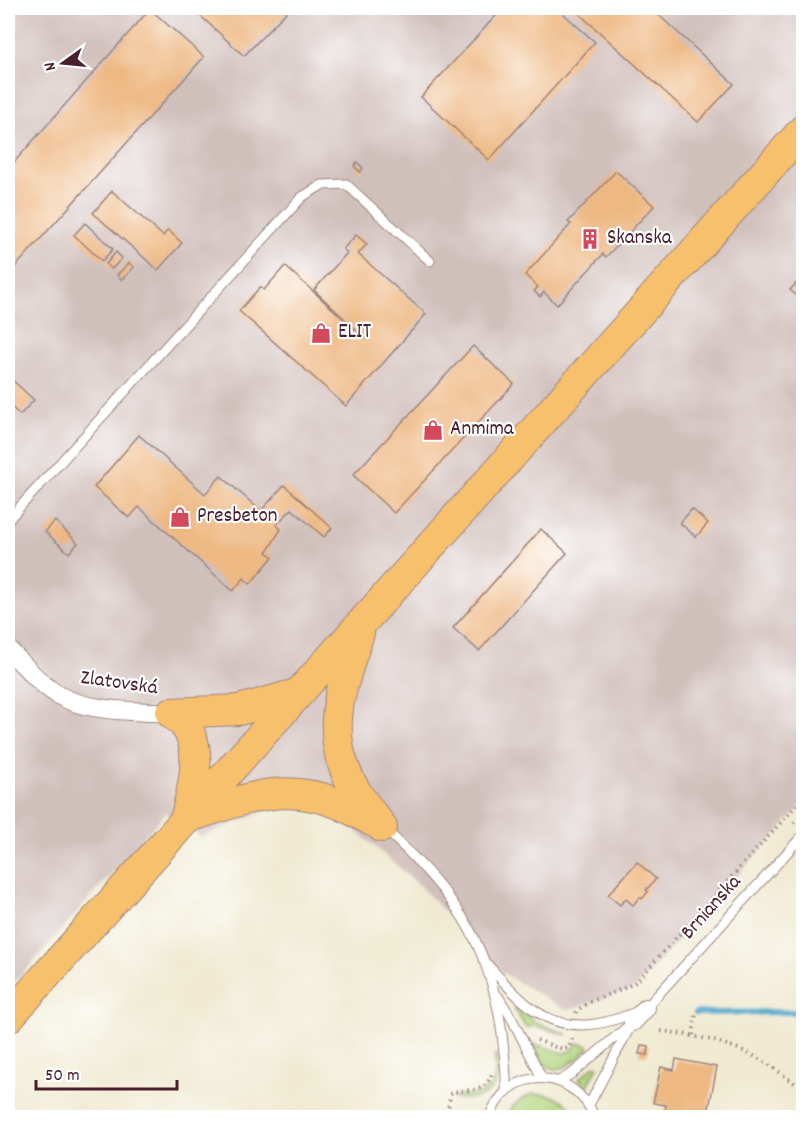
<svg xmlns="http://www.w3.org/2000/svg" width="811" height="1125" font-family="Dekko,sans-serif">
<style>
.industrial{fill:#d0c0bc}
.green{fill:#b2d67f;stroke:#7e7a55;stroke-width:1.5}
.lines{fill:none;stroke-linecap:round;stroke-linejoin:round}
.stream{stroke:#4ba5c9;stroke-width:6}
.building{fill:#eeb882}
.service-casing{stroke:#9d847e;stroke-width:11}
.minor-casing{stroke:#9d847e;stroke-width:20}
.primary-casing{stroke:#9d847e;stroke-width:32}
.path{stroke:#9d847e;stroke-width:4;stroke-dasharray:1.5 4.5;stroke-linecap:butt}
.service{stroke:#fff;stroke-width:9}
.minor{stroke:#fff;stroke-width:18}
.primary{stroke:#f7c06c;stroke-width:30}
.labels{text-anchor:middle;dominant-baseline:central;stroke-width:4.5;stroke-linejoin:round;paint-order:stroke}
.poi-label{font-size:21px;fill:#4a1f2b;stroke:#fff;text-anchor:start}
.street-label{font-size:21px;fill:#4a1f2b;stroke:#fff}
</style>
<rect width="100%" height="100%" fill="#fff"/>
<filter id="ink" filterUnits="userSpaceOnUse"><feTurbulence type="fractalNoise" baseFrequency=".0167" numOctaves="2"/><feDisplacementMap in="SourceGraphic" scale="12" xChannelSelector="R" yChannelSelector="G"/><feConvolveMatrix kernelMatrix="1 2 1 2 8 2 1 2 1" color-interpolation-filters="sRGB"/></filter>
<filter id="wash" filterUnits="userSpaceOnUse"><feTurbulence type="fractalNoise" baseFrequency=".008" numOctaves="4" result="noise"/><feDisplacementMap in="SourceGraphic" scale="24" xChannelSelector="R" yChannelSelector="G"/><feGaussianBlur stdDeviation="1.35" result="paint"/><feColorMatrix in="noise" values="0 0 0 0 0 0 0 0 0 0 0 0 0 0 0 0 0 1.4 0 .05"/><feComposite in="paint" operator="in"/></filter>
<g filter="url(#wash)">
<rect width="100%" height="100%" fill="#f0ead2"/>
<path class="industrial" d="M8,8H803V804L634,989L566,1010L503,973L417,883L325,804L279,806L201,837L166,812L8,990Z"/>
<g class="green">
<path d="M517,1007L536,1022L568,1035L534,1026L526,1028L515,1009Z"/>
<path d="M577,1043L587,1045L589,1048C567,1069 548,1084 534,1044L564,1053L572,1051Z"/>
<path d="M497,1054C505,1087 487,1103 453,1098L457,1095C484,1097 502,1086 494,1056Z"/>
<path d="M595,1065L598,1067L587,1087L579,1079Z"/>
<path d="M532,1094C551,1093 568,1099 576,1117H505C512,1105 519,1100 532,1094Z"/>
</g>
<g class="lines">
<path class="stream" d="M696,1013L804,1012"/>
</g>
<g id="blocks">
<g class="building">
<path d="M192,8H290L244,56Z"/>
<path d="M503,8H557L595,42L489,160L421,97Z"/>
<path d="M573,8H651L734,84L698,122Z"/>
<path d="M150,9L204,57L8,275V169Z"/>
<path d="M357,162L363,168L360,172L354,166Z"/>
<path d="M616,171L654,206L606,257L603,254L557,305L544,292L540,297L534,291L538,287L525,275L571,224L568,222Z"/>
<path d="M112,191L163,236L168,230L182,243L158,270L93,213Z"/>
<path d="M85,223L113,249L102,261L74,235Z"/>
<path d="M356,235L367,244L358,254L426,314L346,406L239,311L260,287L264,290L285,266L366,339L314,290L347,253L343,249Z"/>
<path d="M116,252L122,258L112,269L106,264Z"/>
<path d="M129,263L134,267L122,280L117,275Z"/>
<path d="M804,275V302L790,290Z"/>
<path d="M473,346L514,384L394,513L353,475Z"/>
<path d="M8,376L34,400L20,415L8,404L12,399L8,395Z"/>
<path d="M139,435L205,494L221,476L261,511L284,485L332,528L324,537L292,509L276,525L281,529L267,552L273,557L250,584L244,578L233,591L139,507L129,518L94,487Z"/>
<path d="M692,509L708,523L696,537L680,523Z"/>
<path d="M55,521L78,543L69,553L45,532Z"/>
<path d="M541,529L567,553L479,651L453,628Z"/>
<path d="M637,862L656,879L646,890L648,892L642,899L640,897L633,905L626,899L620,905L608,895Z"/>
<path d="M641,1045L649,1046L648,1055L639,1054Z"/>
<path d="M676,1059L717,1067L707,1118H664L666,1105L653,1103L661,1067L674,1070Z"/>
</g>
</g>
</g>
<g filter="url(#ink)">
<use href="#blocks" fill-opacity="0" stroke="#9d847e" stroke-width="1.5"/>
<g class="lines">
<g class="service-casing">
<g id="service">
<path d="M8,520L302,197L322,185L346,184L430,261"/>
<path d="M385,829C449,889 488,937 501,1027C504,1049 507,1069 506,1092"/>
<path d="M487,964C501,979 516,997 533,1009C569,1036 609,1024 646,1008L804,834"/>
<path d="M498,996L512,1019L542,1078"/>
<path d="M559,1081L573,1073L633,1022"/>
<path d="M589,1105L630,1027"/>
<path d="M489,1118C508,1064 574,1067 595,1118"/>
</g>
</g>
<g class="minor-casing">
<g id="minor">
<path d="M8,649C25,666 43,688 64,698C93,712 139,711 171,713"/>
<path d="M633,1022L646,1008"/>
</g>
</g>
<g class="primary-casing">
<g id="primary">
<path d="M359,633C344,679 325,724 346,772C354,792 369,810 382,827"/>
<path d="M171,713L239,710L297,694"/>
<path d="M171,713C175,717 182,721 185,726C205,751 191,791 186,818"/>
<path d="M186,818C241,801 279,781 337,803C350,808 362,816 374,822"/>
<path d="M8,1018L804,129"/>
</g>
</g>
<g class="path">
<path d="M794,823L804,813"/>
<path d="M576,1013C581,1001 622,992 637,981L804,797"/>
<path d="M661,1031C693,1035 723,1041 752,1055C770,1064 787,1078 804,1090"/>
<path d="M693,1035L696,1013"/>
<path d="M537,1040L555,1047L564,1049L569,1048L573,1036"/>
<path d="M446,1118L451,1093C468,1087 483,1097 492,1074"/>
</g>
<use href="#service" class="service"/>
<use href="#minor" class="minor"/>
<use href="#primary" class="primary"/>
</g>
</g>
<defs>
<g id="building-bare" transform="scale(1.62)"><path d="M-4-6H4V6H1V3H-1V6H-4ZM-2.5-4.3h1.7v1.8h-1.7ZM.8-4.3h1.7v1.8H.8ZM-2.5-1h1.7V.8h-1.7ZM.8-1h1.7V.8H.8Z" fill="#d1495b" stroke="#fff" stroke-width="2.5" paint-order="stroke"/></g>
<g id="shop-bare" transform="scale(1.62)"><path d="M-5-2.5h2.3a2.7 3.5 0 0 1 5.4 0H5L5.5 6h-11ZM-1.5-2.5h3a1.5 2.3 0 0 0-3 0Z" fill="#d1495b" stroke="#fff" stroke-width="2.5" paint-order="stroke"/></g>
</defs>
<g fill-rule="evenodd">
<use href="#building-bare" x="590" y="239"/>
<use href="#shop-bare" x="321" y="333"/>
<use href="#shop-bare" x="433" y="430"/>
<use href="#shop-bare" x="180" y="517"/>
</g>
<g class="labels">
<g class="poi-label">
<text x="607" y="239">Skanska</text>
<text x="338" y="333">ELIT</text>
<text x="450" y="430">Anmima</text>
<text x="197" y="517">Presbeton</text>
</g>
<g class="street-label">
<text transform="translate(119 684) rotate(8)">Zlatovská</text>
<text transform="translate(712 908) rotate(-48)">Brnianska</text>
</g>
</g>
<rect width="811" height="1125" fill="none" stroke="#fff" stroke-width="30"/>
<g transform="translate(63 63) rotate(255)" stroke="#ffffff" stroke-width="4.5" paint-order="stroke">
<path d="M0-4.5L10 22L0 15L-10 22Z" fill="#4a1f2b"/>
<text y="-9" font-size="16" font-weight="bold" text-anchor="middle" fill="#4a1f2b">N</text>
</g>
<path d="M36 1080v9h141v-9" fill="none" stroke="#4a1f2b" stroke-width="3"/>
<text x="45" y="1080" font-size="18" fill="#4a1f2b" stroke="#ffffff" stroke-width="4.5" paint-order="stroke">50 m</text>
</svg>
